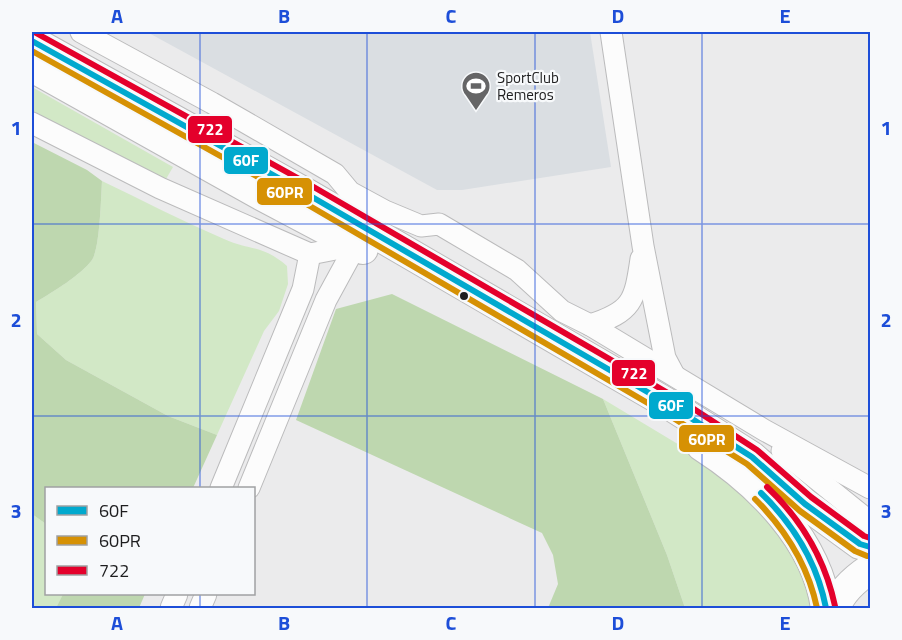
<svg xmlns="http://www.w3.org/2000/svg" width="902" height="640" font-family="'Titillium Web',sans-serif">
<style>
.built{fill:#dadee2}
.green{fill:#d2e8c6}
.forest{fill:#bed7af}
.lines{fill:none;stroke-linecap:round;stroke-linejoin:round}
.minor-casing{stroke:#bbbbbc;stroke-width:23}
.secondary-casing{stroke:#bbbbbc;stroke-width:32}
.minor{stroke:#fcfcfc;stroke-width:21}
.secondary{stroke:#fcfcfc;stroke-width:30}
.bus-1-casing{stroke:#f7f9fb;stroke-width:10}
.bus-2-casing{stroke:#f7f9fb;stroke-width:10}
.bus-3-casing{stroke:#f7f9fb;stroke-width:10}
.bus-1{stroke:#00a9ce;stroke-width:6}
.bus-2{stroke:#d69104;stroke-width:6}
.bus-3{stroke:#e4002b;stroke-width:6}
.grid{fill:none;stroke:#1d4ed8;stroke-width:1.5;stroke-opacity:0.55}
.bus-dot{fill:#1d1d1e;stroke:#f7f9fb;stroke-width:2}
.labels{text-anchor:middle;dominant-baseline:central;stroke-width:4.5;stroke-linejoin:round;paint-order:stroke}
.poi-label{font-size:15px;fill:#1d1d1e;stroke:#f7f9fb;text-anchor:start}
.line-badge{stroke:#f7f9fb;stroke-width:2}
.badge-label{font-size:16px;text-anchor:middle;font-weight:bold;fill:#fff}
.neatline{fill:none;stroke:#1d4ed8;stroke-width:2}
.grid-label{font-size:20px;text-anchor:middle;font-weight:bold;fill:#1d4ed8}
</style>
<rect width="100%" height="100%" fill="#ebebec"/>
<path class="built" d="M147,32H590L611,167L462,190H437Z"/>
<g class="green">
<path d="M32,87L173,167L166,179L32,111Z"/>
<path d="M102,181C142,200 182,221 224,239C250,251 262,244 287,266L288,284L279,311L264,331L217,435L168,416L66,360L37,334L36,302C53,292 81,275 92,260C100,248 101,197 102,181Z"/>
<path d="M603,399L711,464L773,520L798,554L813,608H685L667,555Z"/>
<path d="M32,514L46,524V594H63L56,608H32Z"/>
</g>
<g class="forest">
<path d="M32,142L87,170L102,181C101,197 100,248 92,260C81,275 53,292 36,302L37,334L66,360L168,416L217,435L193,488H46V524L32,514Z"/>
<path d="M392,294L603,399L667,555L685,608H548L558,584L553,555L542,533L296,420L336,309Z"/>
<path d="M63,594H145L139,608H56Z"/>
</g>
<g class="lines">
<g class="minor-casing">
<g id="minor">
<path d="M81,32L212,103L335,174L350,192L385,211L421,226L439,224L517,270L562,311L590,325L764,430L870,488"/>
<path d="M611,32L643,246L665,358L674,375"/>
<path d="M32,123L160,188L310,254L356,245"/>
<path d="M590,325C632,312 635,301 641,259"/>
<path d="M782,451L870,522"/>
<path d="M221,488L303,289L310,254"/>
<path d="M249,488L326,300L356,245L362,239"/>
<path d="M171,608L177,594"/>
<path d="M200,608L206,594"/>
</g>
</g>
<g class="secondary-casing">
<g id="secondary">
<path d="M32,41L307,194L675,408L752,457L805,504L860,544L870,547"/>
<path d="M32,67L261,195L363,249"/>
<path d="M702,446C758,482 817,540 826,608"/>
<path d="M835,608C841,591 855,579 870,569"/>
</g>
</g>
<use href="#minor" class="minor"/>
<use href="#secondary" class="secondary"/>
<g class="bus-1-casing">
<g id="bus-1">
<path d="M32,41L307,194L675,408L752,457L805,504L860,544L870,547"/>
<path d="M761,493C794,525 817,562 826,608"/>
</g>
</g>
<g class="bus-2-casing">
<g id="bus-2">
<path d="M32,51L303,202L670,416L747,464L800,511L855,551L867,556"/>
<path d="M755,499C786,530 808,565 817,608"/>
</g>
</g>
<g class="bus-3-casing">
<g id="bus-3">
<path d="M36,33L312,186L680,400L757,450L811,497L864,536L870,538"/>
<path d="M767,487C802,520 825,559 835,606"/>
</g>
</g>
<use href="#bus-1" class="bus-1"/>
<use href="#bus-2" class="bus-2"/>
<use href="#bus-3" class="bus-3"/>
</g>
<path class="grid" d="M200,32V488M367,32V608M535,32V608M702,32V608M32,224H870M32,416H870M200,594V608"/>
<defs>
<g id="stadium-pin" transform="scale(1.5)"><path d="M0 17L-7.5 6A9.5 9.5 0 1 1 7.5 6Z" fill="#656566" stroke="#f7f9fb"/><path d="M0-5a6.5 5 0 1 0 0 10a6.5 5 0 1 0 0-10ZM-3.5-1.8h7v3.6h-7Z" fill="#fff"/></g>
</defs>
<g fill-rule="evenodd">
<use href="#stadium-pin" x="476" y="86"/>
</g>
<circle class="bus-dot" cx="464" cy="296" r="5"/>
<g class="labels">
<g class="poi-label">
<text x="497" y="77">SportClub<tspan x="497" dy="17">Remeros</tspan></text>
</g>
</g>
<g class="line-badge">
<rect x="187" y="115" width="46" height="29" rx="6" fill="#e4002b"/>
<rect x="223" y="146" width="46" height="29" rx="6" fill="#00a9ce"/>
<rect x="256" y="177" width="57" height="29" rx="6" fill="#d69104"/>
<rect x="611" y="359" width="45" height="28" rx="6" fill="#e4002b"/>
<rect x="648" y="391" width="46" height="29" rx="6" fill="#00a9ce"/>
<rect x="678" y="424" width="57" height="29" rx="6" fill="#d69104"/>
</g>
<g class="badge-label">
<text x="210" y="135">722</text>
<text x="246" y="166">60F</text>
<text x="285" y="198">60PR</text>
<text x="634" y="379">722</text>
<text x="671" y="411">60F</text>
<text x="707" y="445">60PR</text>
</g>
<rect width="902" height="640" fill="none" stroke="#f7f9fb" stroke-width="66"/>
<rect x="45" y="487" width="210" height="108" fill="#f7f9fb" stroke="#a0a1a3" stroke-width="1.5"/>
<rect x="57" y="506" width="30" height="9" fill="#00a9ce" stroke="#a0a1a3" stroke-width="1.5"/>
<text x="99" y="517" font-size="18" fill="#1d1d1e">60F</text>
<rect x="57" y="536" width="30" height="9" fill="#d69104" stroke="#a0a1a3" stroke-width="1.5"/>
<text x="99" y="547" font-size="18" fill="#1d1d1e">60PR</text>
<rect x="57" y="566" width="30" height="9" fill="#e4002b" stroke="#a0a1a3" stroke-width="1.5"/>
<text x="99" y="577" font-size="18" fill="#1d1d1e">722</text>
<rect x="33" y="33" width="836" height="574" class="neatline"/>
<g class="grid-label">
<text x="117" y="23">A</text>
<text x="284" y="23">B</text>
<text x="451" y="23">C</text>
<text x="618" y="23">D</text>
<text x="785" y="23">E</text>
<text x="16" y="135">1</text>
<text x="886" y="135">1</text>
<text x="16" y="327">2</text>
<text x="886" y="327">2</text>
<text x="16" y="518">3</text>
<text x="886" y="518">3</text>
<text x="117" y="630">A</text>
<text x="284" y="630">B</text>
<text x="451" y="630">C</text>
<text x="618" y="630">D</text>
<text x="785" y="630">E</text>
</g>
</svg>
